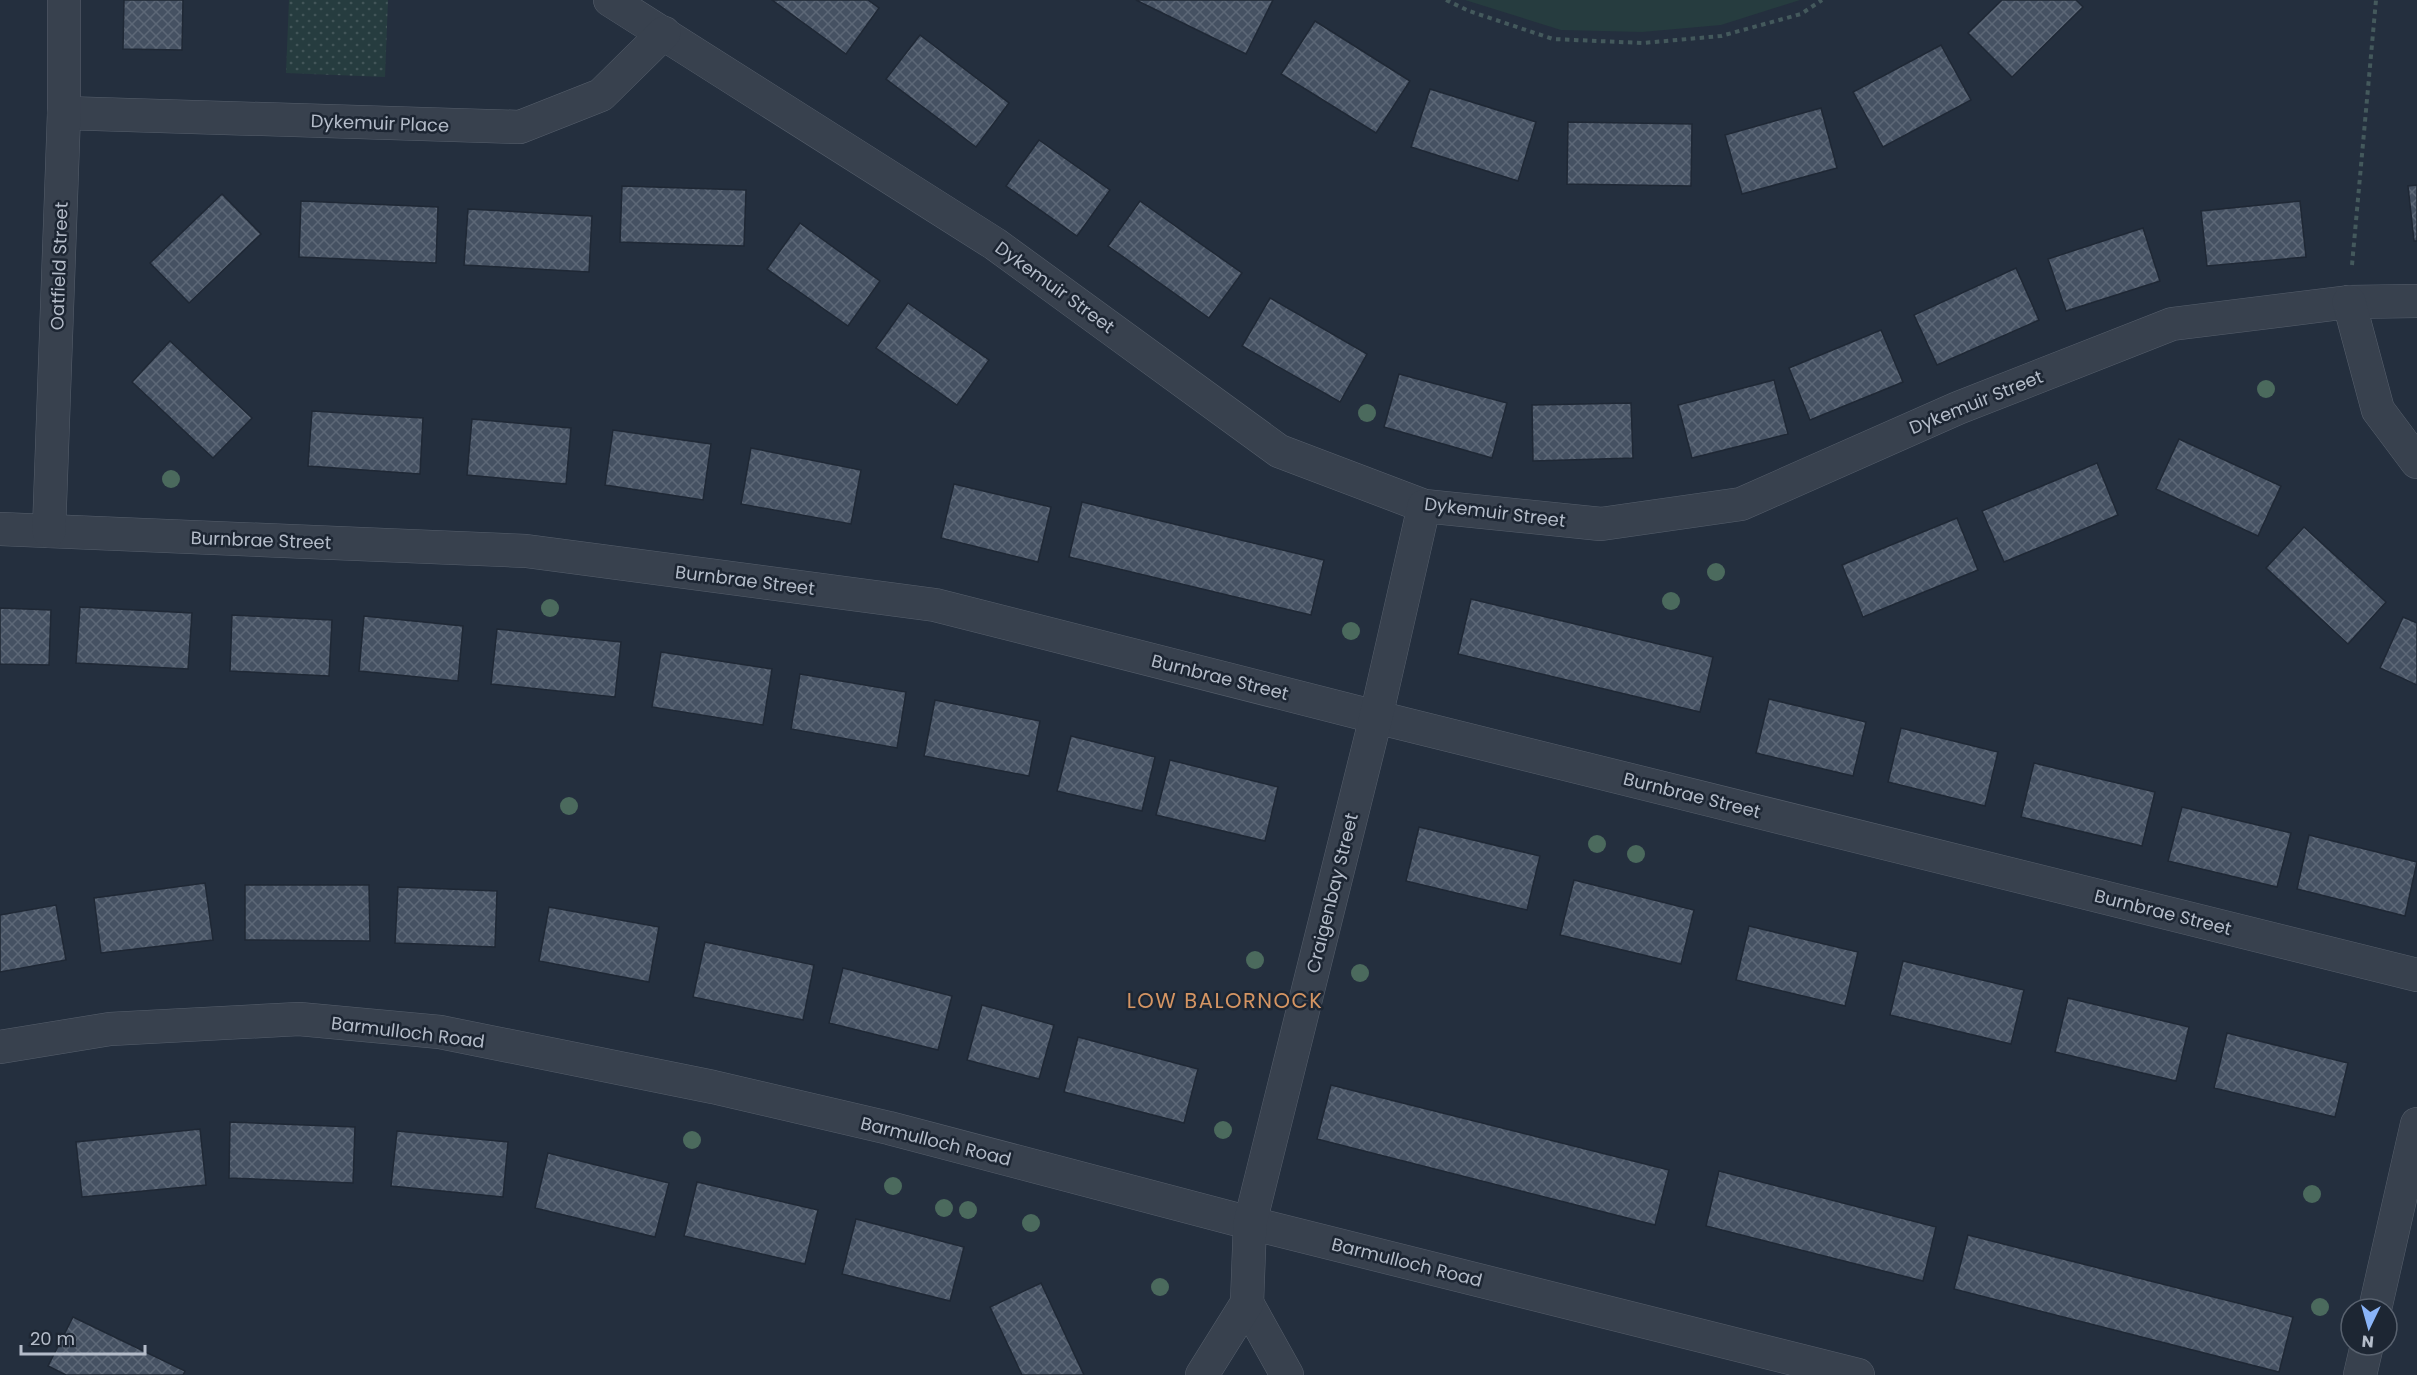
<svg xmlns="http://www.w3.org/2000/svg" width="2417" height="1375" font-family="Poppins,sans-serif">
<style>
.grass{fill:#263c3f}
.park{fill:url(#park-dots)}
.building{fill:url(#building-cross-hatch);stroke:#1f2835;stroke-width:1.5}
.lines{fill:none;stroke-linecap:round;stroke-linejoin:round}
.street-casing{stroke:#565f6c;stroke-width:34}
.path{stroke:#44595c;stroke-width:4;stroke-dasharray:4.5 4.5;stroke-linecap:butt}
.street{stroke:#38414e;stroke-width:33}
.tree{fill:#4b6a5d}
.labels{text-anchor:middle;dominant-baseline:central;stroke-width:5;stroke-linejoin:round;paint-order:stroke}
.street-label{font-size:18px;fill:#b4bcc9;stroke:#1d2633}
.quarter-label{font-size:21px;letter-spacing:1.5px;fill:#d59563;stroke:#1d2633}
</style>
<defs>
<pattern id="park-dots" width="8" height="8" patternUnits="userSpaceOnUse" patternTransform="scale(1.5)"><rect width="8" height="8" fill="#263c3f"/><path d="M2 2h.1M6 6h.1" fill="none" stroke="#435659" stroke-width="1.8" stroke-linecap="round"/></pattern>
<pattern id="building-cross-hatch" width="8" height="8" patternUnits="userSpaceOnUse" patternTransform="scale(1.5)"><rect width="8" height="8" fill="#455162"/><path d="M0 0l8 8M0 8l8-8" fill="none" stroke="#5d6877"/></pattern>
</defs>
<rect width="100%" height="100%" fill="#242f3e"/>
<path class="grass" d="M1465,0H1800L1721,25L1642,32L1561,30Z"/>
<path class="park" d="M289,0H388L385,77L286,73Z"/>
<g class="building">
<path d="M124,0H183L182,50L123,49Z"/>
<path d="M772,0H868L879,8L846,54Z"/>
<path d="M1136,0H1273L1246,54Z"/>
<path d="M2002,0H2076L2083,7L2012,77L1968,33Z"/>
<path d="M1315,21L1410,81L1376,133L1281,74Z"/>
<path d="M920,35L1009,103L976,147L886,79Z"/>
<path d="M1941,45L1971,100L1883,147L1853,92Z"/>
<path d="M1430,89L1536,122L1518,181L1411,147Z"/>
<path d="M1821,108L1837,168L1742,194L1725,135Z"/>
<path d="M1568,122L1692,124L1691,186L1567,184Z"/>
<path d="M1039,140L1110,190L1077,236L1006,186Z"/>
<path d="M2417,185V241H2414L2408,186Z"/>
<path d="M622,186L746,190L744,246L620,242Z"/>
<path d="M222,194L261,234L189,303L150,263Z"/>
<path d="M301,201L438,207L436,263L299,257Z"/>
<path d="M1140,201L1242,273L1209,318L1108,246Z"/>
<path d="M2300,201L2306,257L2207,266L2201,211Z"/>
<path d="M468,209L592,216L589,272L464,265Z"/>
<path d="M800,223L880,281L848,326L767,269Z"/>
<path d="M2143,228L2160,281L2066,311L2048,259Z"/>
<path d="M2016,268L2039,320L1937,365L1914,315Z"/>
<path d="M1270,298L1367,354L1340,402L1242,346Z"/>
<path d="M908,303L989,360L957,405L876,348Z"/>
<path d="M1881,330L1903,382L1810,420L1789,368Z"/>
<path d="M170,341L252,418L213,458L132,382Z"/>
<path d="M1399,374L1507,403L1492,458L1384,427Z"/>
<path d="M1774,380L1788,434L1692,458L1678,405Z"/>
<path d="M1631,403L1633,458L1533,461L1532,405Z"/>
<path d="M312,411L423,418L420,474L308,466Z"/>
<path d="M472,419L571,428L566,484L467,475Z"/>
<path d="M613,430L711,444L703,500L605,485Z"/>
<path d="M2179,439L2281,486L2258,536L2156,489Z"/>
<path d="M751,448L861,470L851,524L741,504Z"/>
<path d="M2097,463L2118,515L2004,562L1982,511Z"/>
<path d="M954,484L1051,507L1038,562L941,538Z"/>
<path d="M1082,502L1324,560L1311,615L1069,557Z"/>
<path d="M1957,518L1978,570L1863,617L1842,565Z"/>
<path d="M2304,527L2386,602L2348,644L2266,568Z"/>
<path d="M1471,599L1713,657L1700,712L1458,654Z"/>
<path d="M80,607L192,613L188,669L76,663Z"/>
<path d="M0,608L51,610L49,665L0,664Z"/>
<path d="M232,615L332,620L329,676L230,671Z"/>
<path d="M364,616L463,626L458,681L359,671Z"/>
<path d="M2403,617L2417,623V685L2380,668Z"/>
<path d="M497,629L621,642L615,697L491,684Z"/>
<path d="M661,652L772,669L763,725L652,707Z"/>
<path d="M800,674L906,692L897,748L791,729Z"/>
<path d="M1769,699L1866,722L1853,776L1756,753Z"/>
<path d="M935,700L1040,721L1029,776L924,756Z"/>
<path d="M1901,728L1998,752L1985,806L1888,782Z"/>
<path d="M1071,736L1155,757L1142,811L1057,791Z"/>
<path d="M1170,760L1278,787L1265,841L1156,815Z"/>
<path d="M2034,763L2155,792L2142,846L2021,817Z"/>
<path d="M2182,807L2291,833L2277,887L2168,861Z"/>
<path d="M1419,827L1540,856L1527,910L1406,881Z"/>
<path d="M2309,835L2417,862L2405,916L2297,889Z"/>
<path d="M1574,880L1694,910L1681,964L1560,935Z"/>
<path d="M205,883L213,940L101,953L94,898Z"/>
<path d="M245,885H369L370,941L245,940Z"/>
<path d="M398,887L497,891L495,947L395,943Z"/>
<path d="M56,905L66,960L0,972V915Z"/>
<path d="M549,907L659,927L649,982L539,961Z"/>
<path d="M1749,926L1858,952L1845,1006L1736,980Z"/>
<path d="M705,942L814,965L803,1020L693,997Z"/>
<path d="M1903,961L2024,990L2011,1044L1890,1015Z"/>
<path d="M843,968L952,996L938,1050L829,1023Z"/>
<path d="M2068,998L2189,1027L2176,1081L2055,1052Z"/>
<path d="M982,1005L1054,1025L1039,1079L967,1060Z"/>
<path d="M2227,1033L2348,1063L2335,1117L2214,1088Z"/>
<path d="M1078,1037L1198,1069L1184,1123L1064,1092Z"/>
<path d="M1331,1085L1669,1170L1655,1225L1317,1139Z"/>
<path d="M230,1122L355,1127L353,1183L229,1178Z"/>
<path d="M200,1129L206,1185L82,1197L76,1142Z"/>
<path d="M397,1131L508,1142L503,1197L391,1186Z"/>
<path d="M548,1153L669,1183L655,1237L535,1208Z"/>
<path d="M1719,1171L1936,1227L1923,1281L1706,1226Z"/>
<path d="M697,1182L818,1210L805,1264L684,1236Z"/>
<path d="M856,1219L964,1247L950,1301L842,1274Z"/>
<path d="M1968,1235L2293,1317L2279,1372L1954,1289Z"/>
<path d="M1041,1283L1084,1375H1022L990,1307Z"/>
<path d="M73,1317L185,1371L183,1375H66L48,1366Z"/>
</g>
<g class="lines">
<g class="street-casing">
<g id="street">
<path d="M610,0L995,244L1279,451L1424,506L1601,524L1741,504L1958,408L2172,324L2349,302L2417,301"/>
<path d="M64,113L520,127L601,95L664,33"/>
<path d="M2349,302L2378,410L2417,462"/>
<path d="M0,529L526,551L935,605L1376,717L2417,975"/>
<path d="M49,531L64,113V0"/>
<path d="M0,1047L110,1029L299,1019L440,1032L713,1087L889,1128L1250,1223L1858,1375"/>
<path d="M1247,1303L1287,1375"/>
<path d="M2375,1309L2417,1124"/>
<path d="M1202,1375L1247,1303L1250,1223L1376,717L1424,506"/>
<path d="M2360,1375L2367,1345"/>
</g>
</g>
<g class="path">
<path d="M1446,0L1469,11L1553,39L1643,43L1721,36L1801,14L1822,0"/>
<path d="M2352,265L2376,0"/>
</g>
<use href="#street" class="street"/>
</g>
<g class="tree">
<circle cx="2266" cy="389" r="9"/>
<circle cx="1367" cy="413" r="9"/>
<circle cx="171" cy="479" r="9"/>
<circle cx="1716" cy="572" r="9"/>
<circle cx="1671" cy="601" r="9"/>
<circle cx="550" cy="608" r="9"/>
<circle cx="1351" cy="631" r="9"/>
<circle cx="569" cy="806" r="9"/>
<circle cx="1597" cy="844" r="9"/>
<circle cx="1636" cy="854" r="9"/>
<circle cx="1255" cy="960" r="9"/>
<circle cx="1360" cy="973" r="9"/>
<circle cx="1223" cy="1130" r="9"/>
<circle cx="692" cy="1140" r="9"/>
<circle cx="893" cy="1186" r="9"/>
<circle cx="2312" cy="1194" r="9"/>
<circle cx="944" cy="1208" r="9"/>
<circle cx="968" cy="1210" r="9"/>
<circle cx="1031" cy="1223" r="9"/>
<circle cx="1160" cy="1287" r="9"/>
<circle cx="2320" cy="1307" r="9"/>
</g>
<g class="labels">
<g class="street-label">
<text transform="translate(380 123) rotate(2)">Dykemuir Place</text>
<text transform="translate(59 266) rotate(-88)">Oatfield Street</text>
<text transform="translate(1055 287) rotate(36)">Dykemuir Street</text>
<text transform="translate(1976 402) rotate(-22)">Dykemuir Street</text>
<text transform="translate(1495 512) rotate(7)">Dykemuir Street</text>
<text transform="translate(261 540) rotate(2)">Burnbrae Street</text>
<text transform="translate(745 580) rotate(7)">Burnbrae Street</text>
<text transform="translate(1220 677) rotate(14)">Burnbrae Street</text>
<text transform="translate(1692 795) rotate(14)">Burnbrae Street</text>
<text transform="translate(1332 893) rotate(-76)">Craigenbay Street</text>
<text transform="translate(2163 912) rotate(14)">Burnbrae Street</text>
<text transform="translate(408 1032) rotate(7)">Barmulloch Road</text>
<text transform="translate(936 1141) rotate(14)">Barmulloch Road</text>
<text transform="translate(1407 1262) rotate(14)">Barmulloch Road</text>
</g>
<g class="quarter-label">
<text x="1225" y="1000">LOW BALORNOCK</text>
</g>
</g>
<g transform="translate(2369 1327) rotate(185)"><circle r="28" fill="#1d2633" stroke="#59626f" stroke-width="1.5"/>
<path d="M0-4.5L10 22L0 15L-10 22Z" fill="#8ab4f8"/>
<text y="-9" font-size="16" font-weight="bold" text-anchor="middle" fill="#b4bcc9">N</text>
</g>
<path d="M21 1345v9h124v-9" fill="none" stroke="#b4bcc9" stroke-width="3"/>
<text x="30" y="1345" font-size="18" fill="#b4bcc9" stroke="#1d2633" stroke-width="4.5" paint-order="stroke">20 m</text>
</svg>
